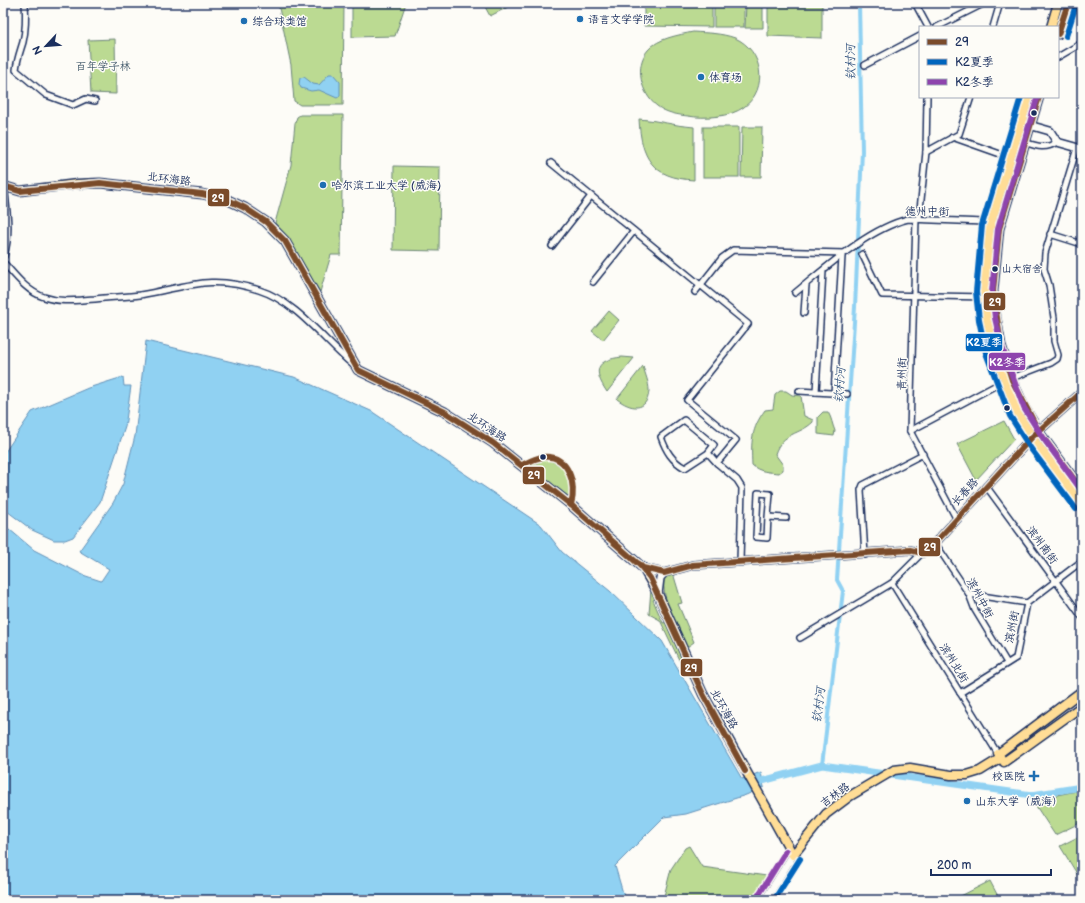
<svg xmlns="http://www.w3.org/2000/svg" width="1085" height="903" font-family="'Balsamiq Sans','LXGW WenKai TC',sans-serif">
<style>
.green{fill:#bbda92;stroke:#6b8478}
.water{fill:#90d1f2;stroke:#6190b7}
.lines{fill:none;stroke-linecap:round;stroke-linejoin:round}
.canal{stroke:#90d1f2;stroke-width:4}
.river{stroke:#90d1f2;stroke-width:7}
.street-casing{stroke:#1b2f5e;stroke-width:8}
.secondary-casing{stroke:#1b2f5e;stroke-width:10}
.primary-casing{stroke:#1b2f5e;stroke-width:11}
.street{stroke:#fdfcf7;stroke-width:5}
.secondary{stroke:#fdfcf7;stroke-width:7}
.primary{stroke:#ffdd96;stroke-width:8}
.bus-1-casing{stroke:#fdfcf7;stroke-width:9}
.bus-2-casing{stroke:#fdfcf7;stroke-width:9}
.bus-3-casing{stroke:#fdfcf7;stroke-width:9}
.bus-1{stroke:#7a4b2a;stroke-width:6}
.bus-2{stroke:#0065bd;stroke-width:6}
.bus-3{stroke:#8e44ad;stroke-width:6}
.poi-dot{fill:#1f6fb2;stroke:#fdfcf7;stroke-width:1.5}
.bus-dot{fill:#1b2f5e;stroke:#fdfcf7;stroke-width:1.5}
.labels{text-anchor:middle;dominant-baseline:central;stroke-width:3;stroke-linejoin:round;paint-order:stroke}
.bus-label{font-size:10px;fill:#1b2f5e;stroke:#fdfcf7;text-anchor:start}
.poi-label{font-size:11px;fill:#1b2f5e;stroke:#fdfcf7;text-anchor:start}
.park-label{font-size:11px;fill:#435a6b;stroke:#fdfcf7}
.street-label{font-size:11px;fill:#1b2f5e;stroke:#fdfcf7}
.water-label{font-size:12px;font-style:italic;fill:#385883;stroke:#fdfcf7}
.line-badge{stroke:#fdfcf7;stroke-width:1.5}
.badge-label{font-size:11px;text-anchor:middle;font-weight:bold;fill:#fff}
</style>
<rect width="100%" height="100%" fill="#fdfcf7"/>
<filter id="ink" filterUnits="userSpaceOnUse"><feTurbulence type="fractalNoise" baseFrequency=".025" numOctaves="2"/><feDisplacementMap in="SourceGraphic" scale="8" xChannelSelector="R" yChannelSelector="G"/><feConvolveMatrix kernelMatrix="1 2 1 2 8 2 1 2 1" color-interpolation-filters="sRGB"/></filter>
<g filter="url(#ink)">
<g class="green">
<path d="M278,3H344L343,105H300L294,101L291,65Z"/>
<path d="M352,3H406L395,36L352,37Z"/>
<path d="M483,3H516L490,16Z"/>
<path d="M644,3H712V27L644,26Z"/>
<rect x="714" y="3" width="30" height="24"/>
<path d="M746,3H763V28H745Z"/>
<path d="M768,3H822V38L768,36Z"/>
<path d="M693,32C707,33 721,33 735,38C763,50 769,89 744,107C731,117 704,119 688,116C678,115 666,113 657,106C641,94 634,66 648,50C658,38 679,35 693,32Z"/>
<path d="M115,39L116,94L91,93L88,40Z"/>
<path d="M300,115H343L341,255H331L320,292L287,236L275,223L291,165L295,123L297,117Z"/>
<path d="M639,119C658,120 675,126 694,127V180C652,178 641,158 639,119Z"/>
<rect x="703" y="127" width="36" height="50"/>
<path d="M742,127H762L761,177H741Z"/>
<path d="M394,166L440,167L439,251L393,250Z"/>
<path d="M609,311L619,320L603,340L592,331Z"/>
<path d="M622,357L634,358L607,392C592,370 596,360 622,357Z"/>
<path d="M643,366C645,374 649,382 649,391C647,413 630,409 617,399Z"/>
<path d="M780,391H786L792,395L801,396L804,416L813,420V422C800,435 782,432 775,454L783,465V470L779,473C769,472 759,472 752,465C751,442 751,429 765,410L773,409L775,395Z"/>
<path d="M823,412H828C832,419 832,424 835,431L834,436L818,434V417Z"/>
<path d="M1004,421L1014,439L976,480L957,444Z"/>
<path d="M544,460C563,461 575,479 569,497L530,466Z"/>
<path d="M673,573L682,603L678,604L694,642L687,647C678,627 661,600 664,578Z"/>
<path d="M651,589H652L656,599L653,600L663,623L667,622L685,663L681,664L660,620L649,614Z"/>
<path d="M1082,790V822L1055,835L1032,800Z"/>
<path d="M1082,835V882L1060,846Z"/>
<path d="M689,846L702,867L774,877L760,900H663L671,869L685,848Z"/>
<path d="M990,881L1000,900H953Z"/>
</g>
<g class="water">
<path d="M329,74H333L340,82V96L337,98L319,90L311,91L301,88L299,84L300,78L304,77L313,84L319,85Z"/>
<path d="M146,341L294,377L371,411L541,525L562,552L610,591L662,641L742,779L761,772L764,787L746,795L686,814L664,817L615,866L625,900H3V524L34,550L83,575L101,581L109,569L79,551L113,503L123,484L135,436Z"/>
<path d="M123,377L124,386H131L125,427L100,502L73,537L65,540H54L32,530L3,508V455L32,412L88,388Z"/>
</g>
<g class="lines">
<path class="canal" d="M822,765L843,591L837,580L855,307L862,151L859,3"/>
<path class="river" d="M762,781L822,765L1032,795L1082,787"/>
<g class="street-casing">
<g id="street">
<path d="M25,3C26,16 26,29 23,42C20,52 17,59 16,70L46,95L73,105L86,99L95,101"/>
<path d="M915,3L928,27"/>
<path d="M1065,11L1071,13L1082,7"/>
<path d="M937,27L985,3"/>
<path d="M993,27L1000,3"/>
<path d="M1058,57L1082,43"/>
<path d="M865,65L920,36"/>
<path d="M952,137L1003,155"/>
<path d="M1024,142C1036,146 1045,150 1057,142"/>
<path d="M1007,143L1022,148"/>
<path d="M926,152L959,134L971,97"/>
<path d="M551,163L748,324L687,400L736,440L717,463L737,480L742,488L740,562"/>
<path d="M916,219L910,431L956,518"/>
<path d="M919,219L926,152L927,97"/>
<path d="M1050,234L1082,244"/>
<path d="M552,246L591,196"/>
<path d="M862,254L882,295L987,297"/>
<path d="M3,262C14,274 27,292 44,297C61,303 77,300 95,299C110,297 125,297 140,295C187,287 210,274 259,290C297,302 324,341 353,365"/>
<path d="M593,282L634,231"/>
<path d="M695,292L722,258L733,250L845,253"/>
<path d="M795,293C827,267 868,229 908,219L984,222L1000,225"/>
<path d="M804,313L806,285"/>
<path d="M799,391L847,394"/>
<path d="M816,392L823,271"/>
<path d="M834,394L842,256"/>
<path d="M910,431L1004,381L1051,363L1057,359L1058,355L1054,341V318L1049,285L1044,269L1045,253L1077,148"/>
<path d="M708,453L685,468C672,461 666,451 661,437L684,420L714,445L708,453L717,463"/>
<path d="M986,486L1082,617"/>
<path d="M768,517L770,494L758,493L756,537L767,538L768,517L786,518"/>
<path d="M935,543L969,594L975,610L1007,663"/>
<path d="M865,555L861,490L863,485L923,454"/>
<path d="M892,583L998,754"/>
<path d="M969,594L1027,603"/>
<path d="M800,638L892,583L922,553"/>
<path d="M960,693L1016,658L1027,603L1082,561"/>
<path d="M939,899L940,900"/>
</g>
</g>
<g class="secondary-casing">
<g id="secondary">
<path d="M1022,123L1050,131L1057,142L1082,149"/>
<path d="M3,256C10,232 6,211 3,186"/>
<path d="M643,568L664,573L693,565L910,550L922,553L935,543L1032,437L1082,392"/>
<path d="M658,594L660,578L664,573"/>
<path d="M765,900L793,855"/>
</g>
</g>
<g class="primary-casing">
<g id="primary">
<path d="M1051,27L1058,3"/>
<path d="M1058,34L1068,3"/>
<path d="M1029,97L990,227L984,292L987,319L994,350L1017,412L1037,444L1082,504"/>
<path d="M1039,97L999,229L993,291L996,317L1001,345L1012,380L1025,408L1039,432L1082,490"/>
<path d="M3,186L20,191L77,184L100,183L202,194L228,200L245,208L266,222L285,241L358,370L445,412L493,443L571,505L643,568L658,594L703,694L793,855L826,814L850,796L894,770L910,768L951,775H967L980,771L1001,758"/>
<path d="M998,754L1082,691"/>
<path d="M1004,762L1082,706"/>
</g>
</g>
<use href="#street" class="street"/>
<use href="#secondary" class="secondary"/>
<use href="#primary" class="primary"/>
<g class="bus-1-casing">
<g id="bus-1">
<path d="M1058,34L1068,3"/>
<path d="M1039,97L999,229L993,291L1001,345L1012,380L1039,432L1082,490"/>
<path d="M3,186L20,191L100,183L202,194L228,200L245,208L266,222L285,241L358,370L445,412L493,443L571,505L643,568L664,573L693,565L910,550L922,553L935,543L1032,437L1082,392"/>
<path d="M522,465C528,462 535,458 543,457C569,454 577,485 571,505"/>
<path d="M639,564L650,578L703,694L745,771"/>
</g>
</g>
<g class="bus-2-casing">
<g id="bus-2">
<path d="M1066,36L1076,5"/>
<path d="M1021,97L982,225L976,292L979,320L986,353L1010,416L1031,449L1076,509"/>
<path d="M774,900L800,859"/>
</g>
</g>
<g class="bus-3-casing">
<g id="bus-3">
<path d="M1037,99L998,229L992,292L995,318L1002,348L1024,408L1044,439L1082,491"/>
<path d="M758,896L786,851"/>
</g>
</g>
<use href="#bus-1" class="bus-1"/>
<use href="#bus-2" class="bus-2"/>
<use href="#bus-3" class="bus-3"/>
</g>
</g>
<g class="poi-dot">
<circle cx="580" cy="19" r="4"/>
<circle cx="244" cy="21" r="4"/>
<circle cx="701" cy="77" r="4"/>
<circle cx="323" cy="185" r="4"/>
<path d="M1032 770h4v4h4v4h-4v4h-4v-4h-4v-4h4z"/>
<circle cx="967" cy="801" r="4"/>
</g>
<g class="bus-dot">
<circle cx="1034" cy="113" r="3.5"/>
<circle cx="995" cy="269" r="3.5"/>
<circle cx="1007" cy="408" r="3.5"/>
<circle cx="543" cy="457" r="3.5"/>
</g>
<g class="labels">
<g class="bus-label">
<text x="1002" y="269">山大宿舍</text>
</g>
<g class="poi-label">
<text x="588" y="19">语言文学学院</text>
<text x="252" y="21">综合球类馆</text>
<text x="709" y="77">体育场</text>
<text x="331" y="185">哈尔滨工业大学 (威海)</text>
<text x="1025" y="776" text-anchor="end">校医院</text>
<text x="975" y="801">山东大学（威海）</text>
</g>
<g class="park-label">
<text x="103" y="66">百年学子林</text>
</g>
<g class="street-label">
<text transform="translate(169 179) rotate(7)">北环海路</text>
<text x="927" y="211">德州中街</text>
<text transform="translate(902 374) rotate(-89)">青州街</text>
<text transform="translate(487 427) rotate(34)">北环海路</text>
<text transform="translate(965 492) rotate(-47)">长春路</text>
<text transform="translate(1042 545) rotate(53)">滨州南街</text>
<text transform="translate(980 598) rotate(62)">滨州中街</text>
<text transform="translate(1012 627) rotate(-79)">滨州街</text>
<text transform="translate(954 663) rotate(58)">滨州北街</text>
<text transform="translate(724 709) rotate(61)">北环海路</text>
<text transform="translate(835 795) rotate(-36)">吉林路</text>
</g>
<g class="water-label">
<text transform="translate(851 62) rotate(-91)">钦村河</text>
<text transform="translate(840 385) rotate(-86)">钦村河</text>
<text transform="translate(819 705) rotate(-83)">钦村河</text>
</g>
</g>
<g class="line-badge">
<rect x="207" y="188" width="23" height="19" rx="4" fill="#7a4b2a"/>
<rect x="983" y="292" width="23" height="19" rx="4" fill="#7a4b2a"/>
<rect x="965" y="333" width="38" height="19" rx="4" fill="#0065bd"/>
<rect x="988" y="352" width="38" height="19" rx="4" fill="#8e44ad"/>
<rect x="522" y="466" width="23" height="19" rx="4" fill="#7a4b2a"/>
<rect x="918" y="537" width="23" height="20" rx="4" fill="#7a4b2a"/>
<rect x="680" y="658" width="23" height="19" rx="4" fill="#7a4b2a"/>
</g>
<g class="badge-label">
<text x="218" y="202">29</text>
<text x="995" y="306">29</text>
<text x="984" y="346">K2夏季</text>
<text x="1007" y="366">K2冬季</text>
<text x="534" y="479">29</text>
<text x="930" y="551">29</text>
<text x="691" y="672">29</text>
</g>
<rect width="1085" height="903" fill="none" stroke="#fdfcf7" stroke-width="16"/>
<rect x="8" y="8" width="1069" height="887" fill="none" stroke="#1b2f5e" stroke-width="1.5" filter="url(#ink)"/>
<rect x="919" y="26" width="140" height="72" fill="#fdfcf7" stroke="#a3aaba"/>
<rect x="927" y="39" width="20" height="6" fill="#7a4b2a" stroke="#a3aaba"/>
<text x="955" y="46" font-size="12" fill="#1b2f5e">29</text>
<rect x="927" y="59" width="20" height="6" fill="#0065bd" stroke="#a3aaba"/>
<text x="955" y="66" font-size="12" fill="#1b2f5e">K2夏季</text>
<rect x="927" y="79" width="20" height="6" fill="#8e44ad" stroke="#a3aaba"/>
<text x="955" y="86" font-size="12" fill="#1b2f5e">K2冬季</text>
<g transform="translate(46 46) rotate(244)" stroke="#fdfcf7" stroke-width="3" paint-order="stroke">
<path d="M0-3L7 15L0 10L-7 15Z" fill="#1b2f5e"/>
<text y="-6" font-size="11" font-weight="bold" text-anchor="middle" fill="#1b2f5e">N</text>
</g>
<path d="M931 869v6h120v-6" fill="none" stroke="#1b2f5e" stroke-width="2"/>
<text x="937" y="869" font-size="12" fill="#1b2f5e" stroke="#fdfcf7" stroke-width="3" paint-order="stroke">200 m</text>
</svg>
